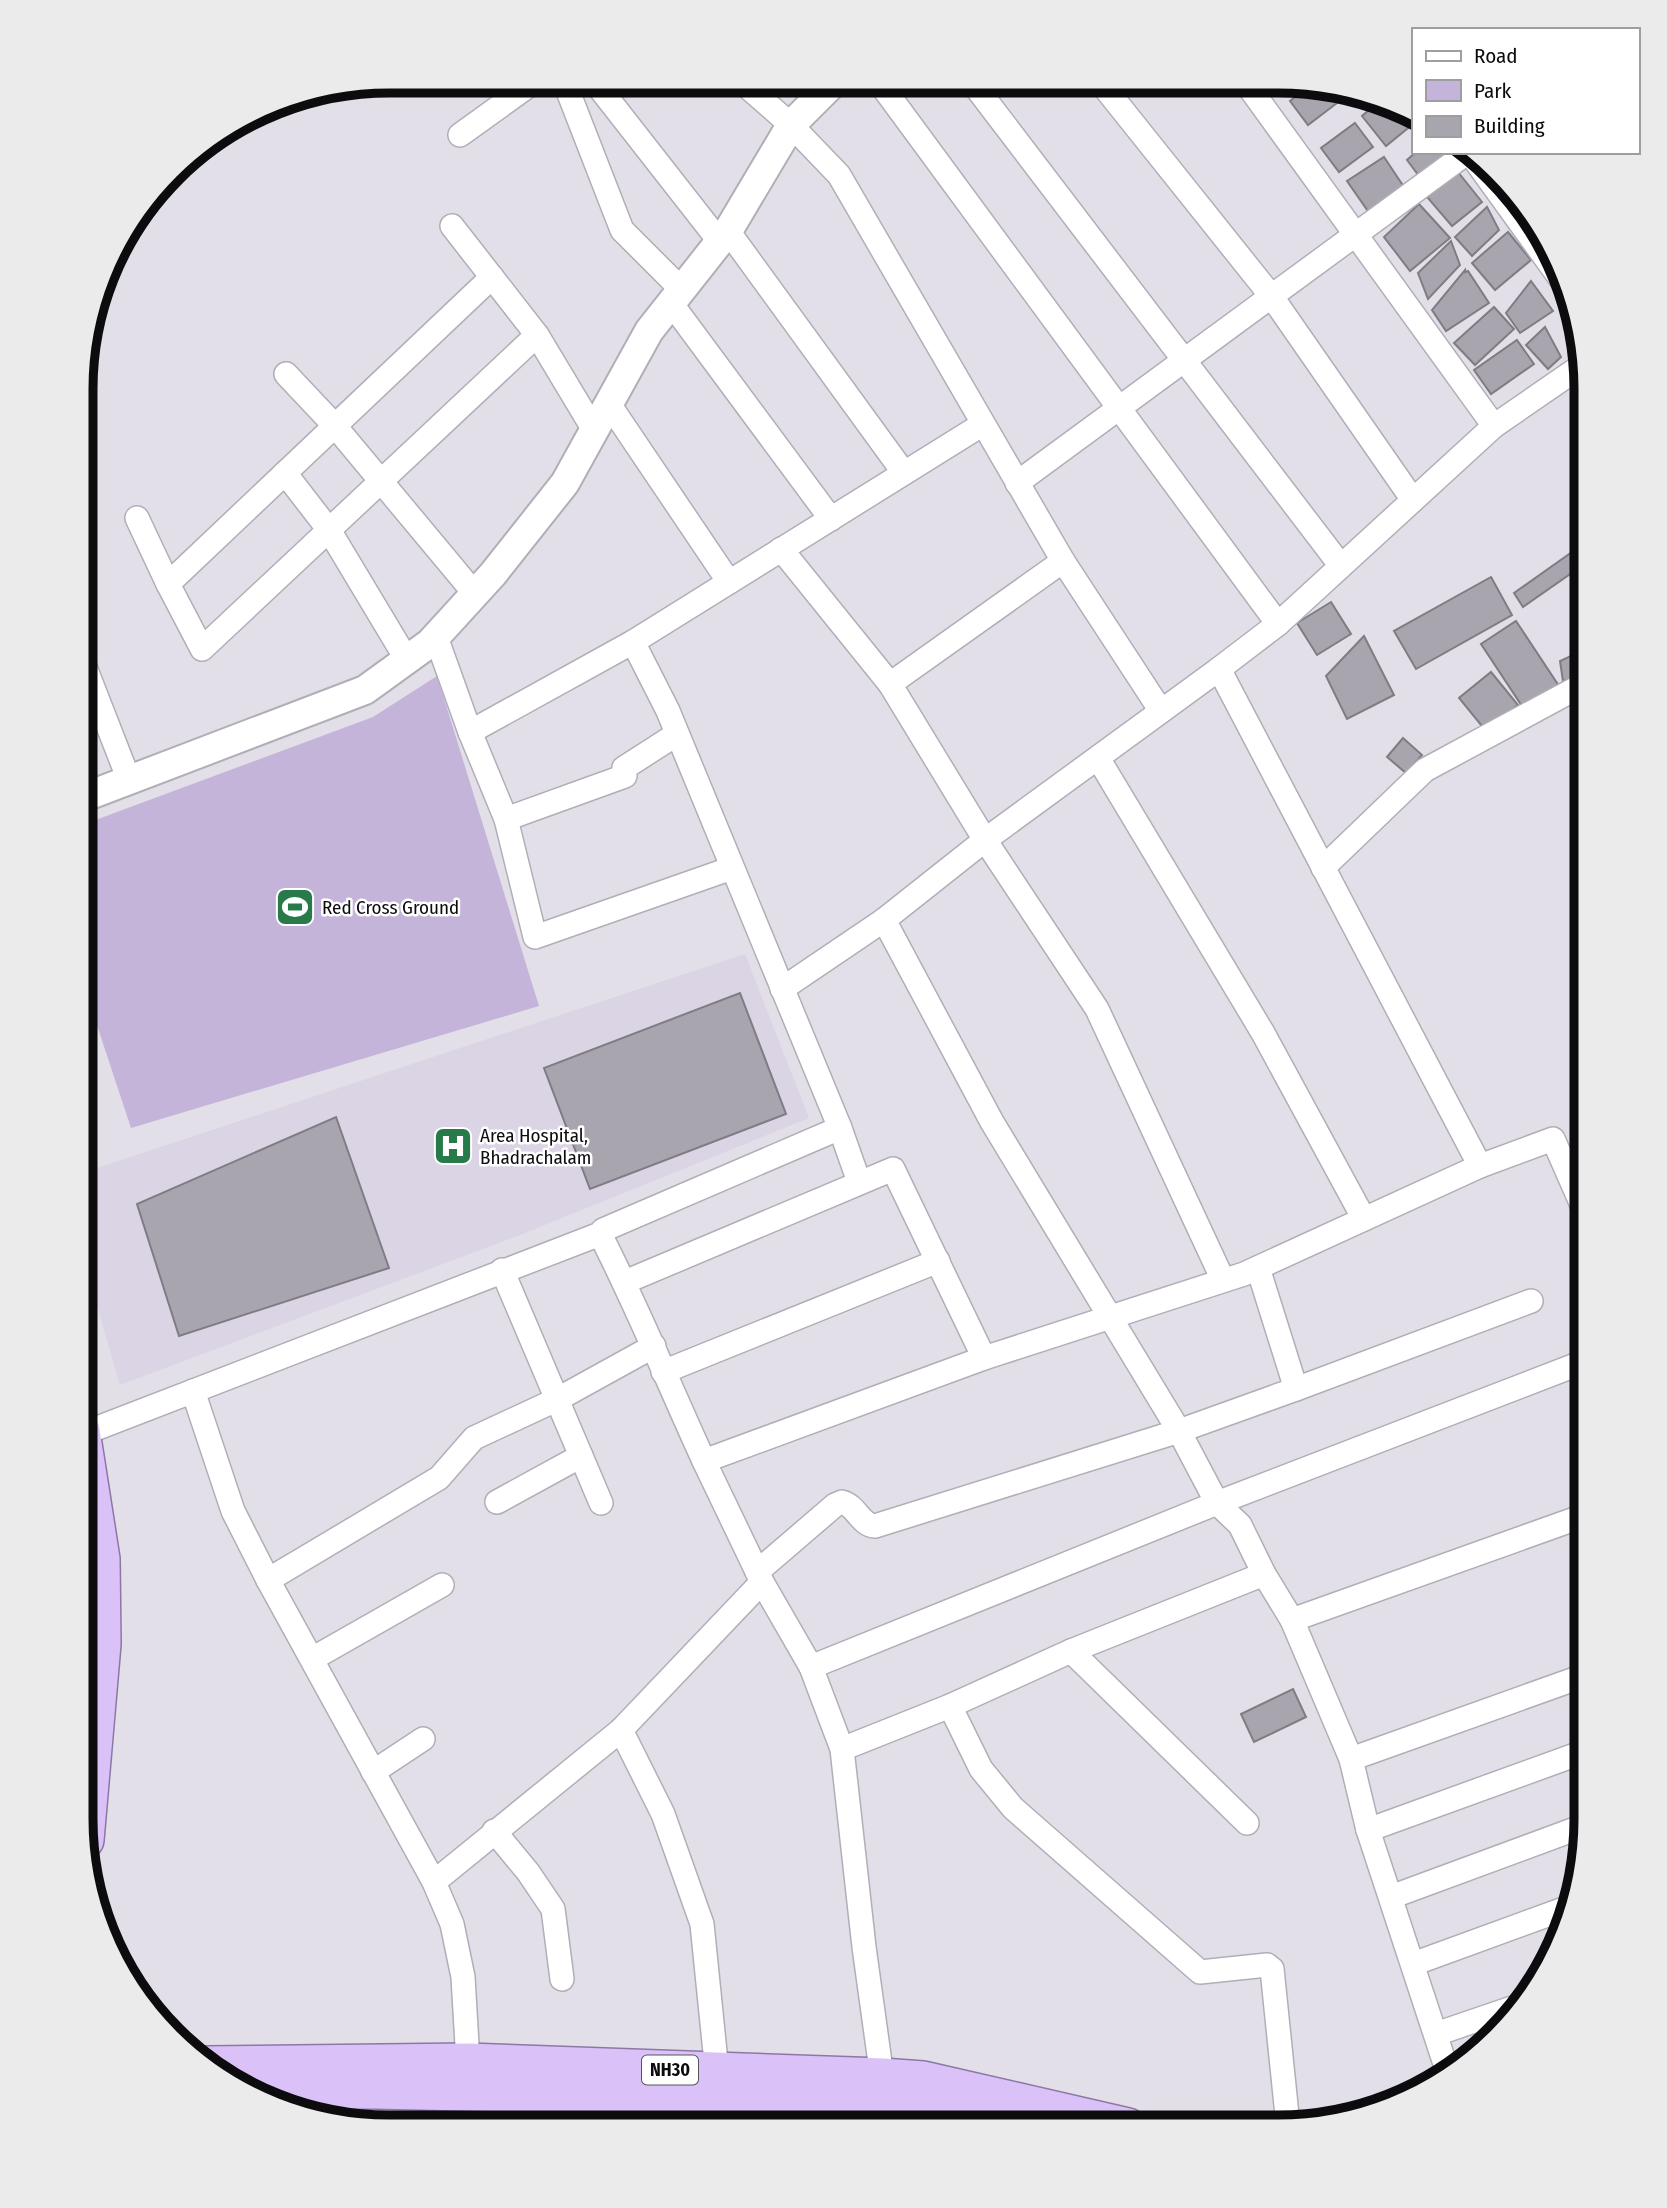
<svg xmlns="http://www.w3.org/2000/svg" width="1667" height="2208" font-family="'Fira Sans Condensed',sans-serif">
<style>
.built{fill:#dbd4e4}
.green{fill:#c4b4d9}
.building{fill:#a9a5ae;stroke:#7f7c84;stroke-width:2}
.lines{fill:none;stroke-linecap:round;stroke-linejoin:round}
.minor-casing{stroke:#b1aeb7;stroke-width:26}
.tertiary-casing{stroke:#b1aeb7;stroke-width:32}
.trunk-casing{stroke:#8b78a5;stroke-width:40}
.minor{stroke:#fff;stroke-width:23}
.tertiary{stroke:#fff;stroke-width:28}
.trunk{stroke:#dac2f8;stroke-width:37}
.labels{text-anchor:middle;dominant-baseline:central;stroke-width:5;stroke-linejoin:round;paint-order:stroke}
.shield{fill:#fff;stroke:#555456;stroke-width:2}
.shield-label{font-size:18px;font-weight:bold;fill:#0c0b0e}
.poi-label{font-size:19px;fill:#0c0b0e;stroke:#fff;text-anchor:start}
.rim{fill:none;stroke:#0c0b0e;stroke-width:9}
</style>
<rect width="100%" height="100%" fill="#e2dfe8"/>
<path class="built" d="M745,954L809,1118L515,1237L120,1385L82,1255V1173Z"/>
<path class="green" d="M437,676L539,1006L131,1128L85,989L82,990V825L373,717Z"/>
<g class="building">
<path d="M1278,83H1301L1286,94Z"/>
<path d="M1314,83L1337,90L1341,100L1308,125L1290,101Z"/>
<path d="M1375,105L1413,119V124L1386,146L1362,116Z"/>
<path d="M1355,123L1373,147L1339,172L1321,148Z"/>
<path d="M1416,152H1447L1448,153L1419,176L1407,160Z"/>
<path d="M1384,157L1406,190L1370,214L1347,181Z"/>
<path d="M1458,172L1482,202L1452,226L1427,197Z"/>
<path d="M1419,204L1450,238L1410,271L1384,237Z"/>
<path d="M1487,207L1499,230L1472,256L1455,237Z"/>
<path d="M1508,232L1531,260L1495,290L1472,263Z"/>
<path d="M1451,241L1460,265L1428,299L1418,273Z"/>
<path d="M1465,270V272L1468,271L1489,303L1446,331L1432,310Z"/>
<path d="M1531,281L1553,311L1520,333L1506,313Z"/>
<path d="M1494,307L1514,329L1475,365L1454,343Z"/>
<path d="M1545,327L1561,357L1548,369L1526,345Z"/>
<path d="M1517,340L1534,364L1491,394L1474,370Z"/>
<path d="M1582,545L1586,551V563L1523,607L1514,593Z"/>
<path d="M1491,577L1512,615L1416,669L1394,631Z"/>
<path d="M1331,602L1351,634L1317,655L1297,623Z"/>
<path d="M1516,621L1559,686L1524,709L1481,644Z"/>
<path d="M1364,636L1394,695L1347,719L1326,676Z"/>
<path d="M1586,649V672L1563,681L1560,661Z"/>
<path d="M1491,672L1518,705L1486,731L1459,698Z"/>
<path d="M1403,738L1422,755L1406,773L1387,757Z"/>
<path d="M740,993L786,1114L590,1189L544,1068Z"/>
<path d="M336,1117L389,1268L179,1336L137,1204Z"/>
<path d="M1293,1689L1306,1717L1254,1742L1241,1714Z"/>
</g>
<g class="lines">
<g class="minor-casing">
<g id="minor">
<path d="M564,81L622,230L682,290"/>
<path d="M594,81L720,242"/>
<path d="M742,82L791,125L839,175L1063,561L1161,711"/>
<path d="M879,82L1278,624L1219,669"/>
<path d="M972,82L1341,566"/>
<path d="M1101,83L1272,297L1413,500"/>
<path d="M1246,83L1494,426L1278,624"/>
<path d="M460,135L535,81"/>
<path d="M1469,152L1560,278"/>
<path d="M452,226L537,335L594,430"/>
<path d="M728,231L904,473"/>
<path d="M492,277L168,584L202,649L537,335"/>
<path d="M671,303L831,519"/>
<path d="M286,374L335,426L475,594"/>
<path d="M609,404L729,582"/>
<path d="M1494,426L1581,366"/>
<path d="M285,473L329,530L407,660"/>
<path d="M1017,483L1468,152"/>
<path d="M137,518L168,584"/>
<path d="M781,549L890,684"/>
<path d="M1063,561L890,684L985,840L1097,1009L1223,1280"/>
<path d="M633,642L983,424"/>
<path d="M83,662L129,780"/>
<path d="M470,732L506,819L535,937L732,868"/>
<path d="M1098,758L1263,1033L1364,1219"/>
<path d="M506,819L625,776L624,768L677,734"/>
<path d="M1323,868L1425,770L1586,683"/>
<path d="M840,1128L859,1182"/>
<path d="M1480,1166L1553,1139L1586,1214"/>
<path d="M600,1234C638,1308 669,1385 704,1461L984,1358L1244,1274L1480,1166L1219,669L985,840L884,920L782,989"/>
<path d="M502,1270L601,1503"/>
<path d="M625,1282L893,1169L984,1358"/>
<path d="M663,1372L938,1261"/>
<path d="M1296,1389L1531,1301"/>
<path d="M193,1391L233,1511L268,1580L434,1882L452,1924L463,1977L468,2062"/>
<path d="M82,1434L600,1234L603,1230L840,1128L668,711L633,642L470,732L436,637"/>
<path d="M704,1461L762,1582L811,1667L842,1749L864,1947L882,2077"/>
<path d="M497,1502L581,1456"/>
<path d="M757,1572L835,1505L842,1502C857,1506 860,1525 875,1526L1179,1431L1296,1389L1258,1268"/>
<path d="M1264,1574L1292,1620"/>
<path d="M268,1580L439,1478L474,1438L558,1399L654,1346"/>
<path d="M1071,1651L1247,1823"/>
<path d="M312,1659L442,1585"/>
<path d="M811,1667L1217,1503L1179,1431L992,1122L884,920"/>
<path d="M950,1706L981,1769L1013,1808L1200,1972L1267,1965L1272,1969L1288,2125"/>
<path d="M621,1730L663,1814L702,1924L717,2072"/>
<path d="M842,1749L950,1706L1071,1651L1264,1574L1240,1525L1217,1503L1586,1361"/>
<path d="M1351,1759L1586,1675"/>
<path d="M373,1772L423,1739"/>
<path d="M1368,1830L1586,1751"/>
<path d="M494,1831L528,1872L553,1909L562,1979"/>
<path d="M434,1882L621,1730L762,1582"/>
<path d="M1391,1897L1586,1825"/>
<path d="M1413,1964L1572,1906"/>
<path d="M1436,2034L1521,2005"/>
<path d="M1448,2073L1368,1830L1351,1759L1292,1620L1586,1515"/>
<path d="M689,2126V2097"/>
</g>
</g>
<g class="tertiary-casing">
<path id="tertiary" d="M82,798L365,690L430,643L493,574L565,483L649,331L728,231L791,125L834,82"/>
</g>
<g class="trunk-casing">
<g id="trunk">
<path d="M81,1431L101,1559L102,1644L85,1840"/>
<path d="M205,2065L468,2062L882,2077L923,2080L1128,2127"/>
<path d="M258,2090H375L836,2100L919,2105L1017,2127"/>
</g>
</g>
<use href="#minor" class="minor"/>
<use href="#tertiary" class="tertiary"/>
<use href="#trunk" class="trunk"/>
</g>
<defs>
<g id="stadium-square" transform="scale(2.0125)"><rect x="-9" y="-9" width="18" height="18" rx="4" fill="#287a4b" stroke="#fff"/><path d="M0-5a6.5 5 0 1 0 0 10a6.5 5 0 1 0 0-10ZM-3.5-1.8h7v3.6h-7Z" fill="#fff"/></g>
<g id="hospital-square" transform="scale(2.0125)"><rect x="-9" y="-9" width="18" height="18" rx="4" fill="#287a4b" stroke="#fff"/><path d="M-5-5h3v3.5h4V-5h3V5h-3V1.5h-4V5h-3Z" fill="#fff"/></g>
</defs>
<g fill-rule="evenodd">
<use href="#stadium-square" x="295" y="907"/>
<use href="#hospital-square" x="453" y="1146"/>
</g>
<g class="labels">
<rect class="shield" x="642" y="2055.5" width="56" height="29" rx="5"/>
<g class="shield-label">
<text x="670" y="2070">NH30</text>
</g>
<g class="poi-label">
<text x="322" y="907">Red Cross Ground</text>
<text x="480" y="1135">Area Hospital,<tspan x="480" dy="22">Bhadrachalam</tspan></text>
</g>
</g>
<path d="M0 0H1667V2208H0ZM389 93H1278A296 296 0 0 1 1574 389V1819A296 296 0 0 1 1278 2115H389A296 296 0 0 1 93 1819V389A296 296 0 0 1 389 93Z" fill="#ecebec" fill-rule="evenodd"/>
<path class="rim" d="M389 93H1278A296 296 0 0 1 1574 389V1819A296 296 0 0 1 1278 2115H389A296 296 0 0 1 93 1819V389A296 296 0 0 1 389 93Z"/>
<rect x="1412" y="28" width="228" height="126" fill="#ffffff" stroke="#9e9d9f" stroke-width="2"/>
<rect x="1426" y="51" width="35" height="10" fill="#ffffff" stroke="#9e9d9f" stroke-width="2"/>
<text x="1474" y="63" font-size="21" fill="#0c0b0e">Road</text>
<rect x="1426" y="80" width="35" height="21" fill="#c4b4d9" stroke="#9e9d9f" stroke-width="2"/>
<text x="1474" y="98" font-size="21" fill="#0c0b0e">Park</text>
<rect x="1426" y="116" width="35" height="21" fill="#a9a5ae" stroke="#9e9d9f" stroke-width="2"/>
<text x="1474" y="133" font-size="21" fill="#0c0b0e">Building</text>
</svg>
